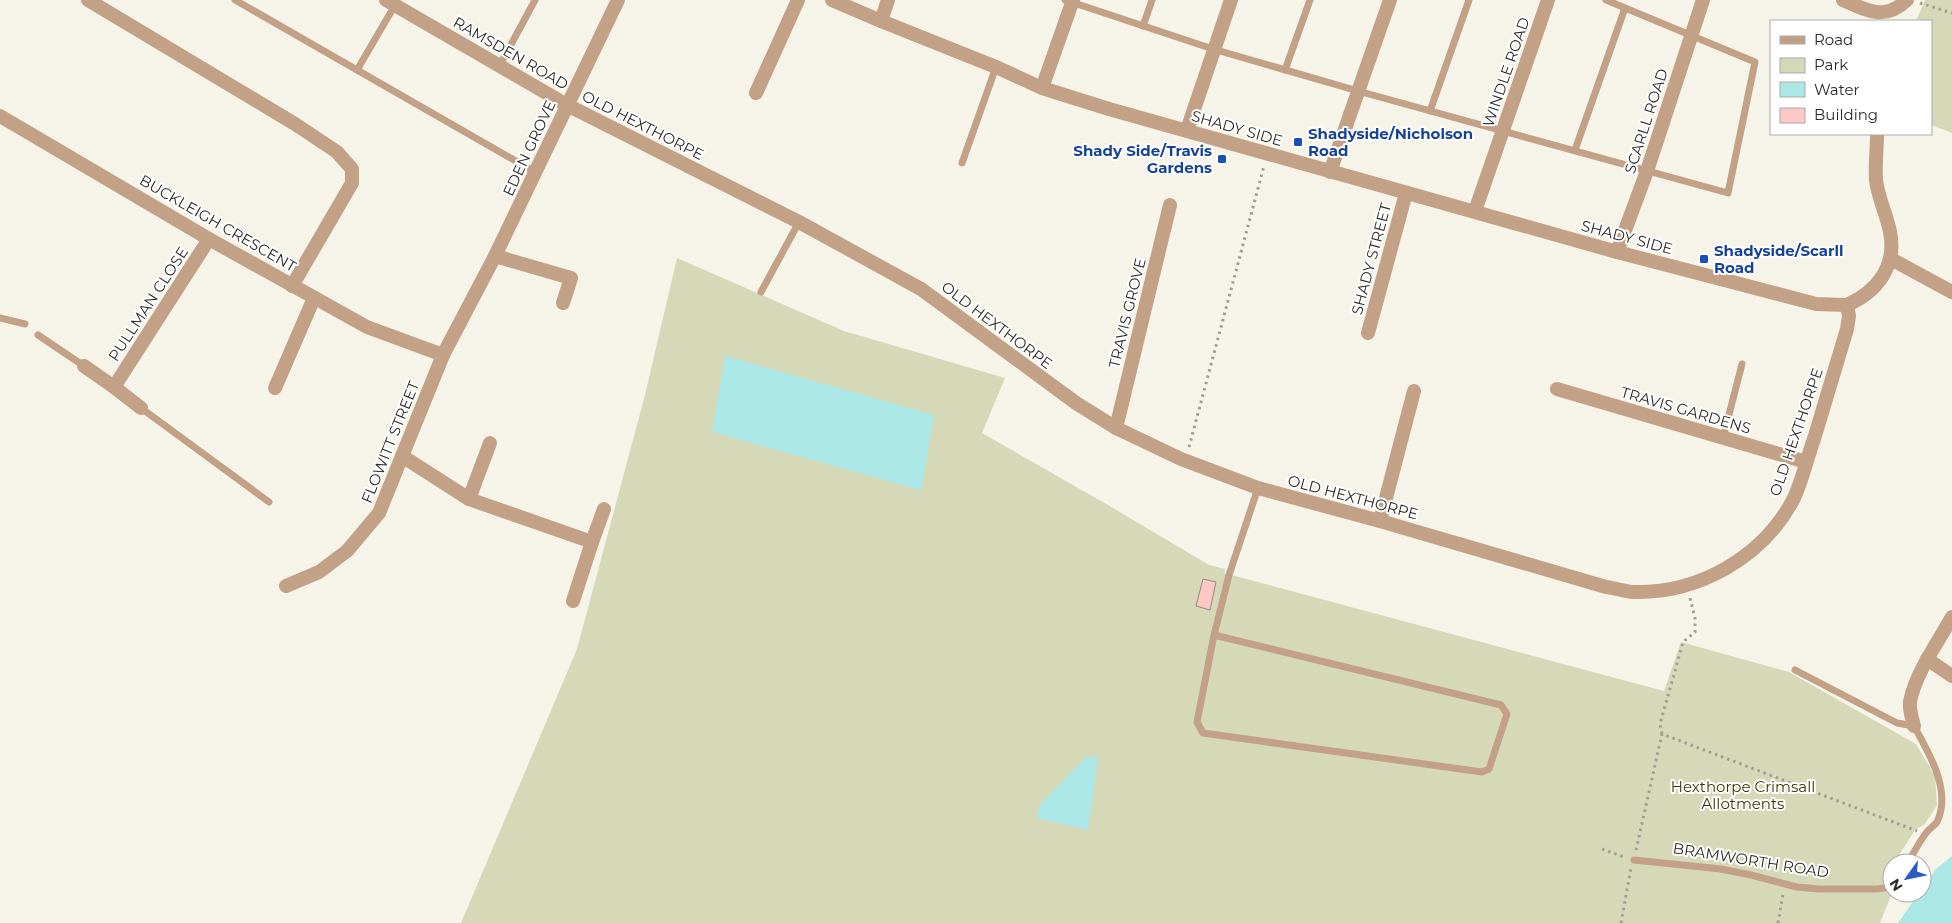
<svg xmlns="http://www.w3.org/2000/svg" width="1952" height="923" font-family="Montserrat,sans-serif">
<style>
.green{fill:#d6d9b8}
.water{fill:#abe7e7}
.building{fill:#fdc8c6;stroke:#948888}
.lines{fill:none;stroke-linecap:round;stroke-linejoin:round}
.path{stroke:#a09e96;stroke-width:3;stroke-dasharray:2.5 4;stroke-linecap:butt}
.service{stroke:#c2a186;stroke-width:7}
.minor{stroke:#c2a186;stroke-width:14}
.tertiary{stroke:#c2a186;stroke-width:14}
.transit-dot{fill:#1a4fb4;stroke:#fff;stroke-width:2}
.labels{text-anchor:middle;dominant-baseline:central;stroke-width:4;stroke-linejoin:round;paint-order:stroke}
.street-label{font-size:15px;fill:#2b2a26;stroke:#fff}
.transit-label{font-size:15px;font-weight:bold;fill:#164399;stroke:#fff;text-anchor:start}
.park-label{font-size:15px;fill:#383a02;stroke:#fff}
</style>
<rect width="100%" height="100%" fill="#f6f4e9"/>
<g class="green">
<path d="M1925,0H1952V133L1931,125V21H1916Z"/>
<path d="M677,258L844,331L1005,378L982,433L1108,505L1209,565L1225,569L1224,573L1664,691L1681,642L1789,672L1916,744L1935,776L1937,805L1925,824L1915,830L1894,863H1892V867L1885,877L1892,893L1880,923H461L577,649L645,395Z"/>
</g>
<g class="water">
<path d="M725,356L934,415L921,490L712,432Z"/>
<path d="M1086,757H1098L1088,830L1037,818L1039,806Z"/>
<path d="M1952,856V923H1898L1919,893H1922V889L1936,869Z"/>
</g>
<path class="building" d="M1203,579L1216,582L1210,610L1196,606Z"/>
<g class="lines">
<g class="path">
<path d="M1920,3L1952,13"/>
<path d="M1189,447L1264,166"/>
<path d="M1662,734L1660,724L1683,642L1695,632V618L1690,598"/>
<path d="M1602,849L1624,857"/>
<path d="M1636,850L1662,734L1917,831"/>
<path d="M1621,923L1631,868"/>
<path d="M1778,923L1783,894"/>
</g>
<g class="service">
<path d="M235,0L535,172"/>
<path d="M1065,0L1213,49L1358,91L1728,193L1755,62L1606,0"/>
<path d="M1143,26L1152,0"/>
<path d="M500,65L535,0"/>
<path d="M357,70L395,5"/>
<path d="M1285,70L1310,0"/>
<path d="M1430,111L1469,0"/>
<path d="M1575,150L1625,8"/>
<path d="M962,163L996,67"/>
<path d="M761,292L799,222"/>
<path d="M0,318L25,324"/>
<path d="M38,335L84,366"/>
<path d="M141,408L269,502"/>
<path d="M1723,438L1742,364"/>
<path d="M1214,635L1501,705L1507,714L1489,769L1482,772L1203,733L1197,722L1214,635L1229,575L1258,488"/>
<path d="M1795,670L1897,723L1914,726C1929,753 1952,791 1937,822C1933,827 1927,830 1924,836C1918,844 1913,854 1908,863"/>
<path d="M1634,860L1721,869L1751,875L1797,887L1819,889H1877L1885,888L1892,883"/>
</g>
<g class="minor">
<path d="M88,0L295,124L337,152L352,169V183L292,286"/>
<path d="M832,0L881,21L996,67L1042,88L1109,109L1617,252L1816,304L1847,305"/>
<path d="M881,21L888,0"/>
<path d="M1042,88L1073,0"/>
<path d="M756,93L798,0"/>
<path d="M0,116L209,239L367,327L443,355"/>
<path d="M1187,130L1231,0"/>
<path d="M1330,172L1390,0"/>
<path d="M1475,211L1548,0"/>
<path d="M1617,252L1647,171L1703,0"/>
<path d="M495,256L571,278L563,303"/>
<path d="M1891,259L1952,292"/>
<path d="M1368,333L1406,193"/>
<path d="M84,366L114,387L209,239"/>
<path d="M114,387L141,408"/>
<path d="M275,388L314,298"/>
<path d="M1557,389L1806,462"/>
<path d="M1116,428L1170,205"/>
<path d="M402,456L469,499L592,542L573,601"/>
<path d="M469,499L490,443"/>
<path d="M1380,521L1414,391"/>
<path d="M592,542L604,509"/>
<path d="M286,586L319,572L347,551L379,513L443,355L495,256L618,0"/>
<path d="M1927,659L1952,676"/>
<path d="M1914,726C1912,718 1909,710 1910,702C1915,674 1938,642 1952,617"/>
</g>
<g class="tertiary">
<path d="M386,0L567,105L799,222L921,289L1076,403L1116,428L1181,459L1258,488L1380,521L1606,587C1614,588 1624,591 1632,592C1698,594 1762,558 1793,500C1802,482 1807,458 1814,439C1825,402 1836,366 1847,329L1849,316L1847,305C1877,292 1897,266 1890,232C1887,215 1878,198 1876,180C1875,165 1877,149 1877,134"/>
<path d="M1843,0C1868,11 1885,21 1907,0"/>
</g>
</g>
<g class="transit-dot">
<rect x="1293" y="137" width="10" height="10" rx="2.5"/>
<rect x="1217" y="154" width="10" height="10" rx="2.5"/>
<rect x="1699" y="254" width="10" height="10" rx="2.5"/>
</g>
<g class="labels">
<g class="street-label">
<text transform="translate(511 53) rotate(30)">RAMSDEN ROAD</text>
<text transform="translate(1506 72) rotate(-71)">WINDLE ROAD</text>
<text transform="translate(1646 121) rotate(-72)">SCARLL ROAD</text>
<text transform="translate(643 125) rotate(27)">OLD HEXTHORPE</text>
<text transform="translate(1237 128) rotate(16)">SHADY SIDE</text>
<text transform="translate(529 148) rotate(-65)">EDEN GROVE</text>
<text transform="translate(218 223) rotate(30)">BUCKLEIGH CRESCENT</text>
<text transform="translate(1627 237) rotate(15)">SHADY SIDE</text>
<text transform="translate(1371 259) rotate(-75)">SHADY STREET</text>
<text transform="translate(148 304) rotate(-57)">PULLMAN CLOSE</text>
<text transform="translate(1127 313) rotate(-76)">TRAVIS GROVE</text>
<text transform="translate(997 325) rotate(37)">OLD HEXTHORPE</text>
<text transform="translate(1686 410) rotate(16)">TRAVIS GARDENS</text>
<text transform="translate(1796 432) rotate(-71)">OLD HEXTHORPE</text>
<text transform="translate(390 442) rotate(-68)">FLOWITT STREET</text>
<text transform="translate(1353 497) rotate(15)">OLD HEXTHORPE</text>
<text transform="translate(1751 860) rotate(9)">BRAMWORTH ROAD</text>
</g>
<g class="transit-label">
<text x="1308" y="133">Shadyside/Nicholson<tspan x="1308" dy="17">Road</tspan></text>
<text x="1212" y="150" text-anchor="end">Shady Side/Travis<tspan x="1212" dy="17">Gardens</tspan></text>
<text x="1714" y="250">Shadyside/Scarll<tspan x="1714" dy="17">Road</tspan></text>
</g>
<g class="park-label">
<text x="1743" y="786">Hexthorpe Crimsall<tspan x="1743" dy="17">Allotments</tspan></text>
</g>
</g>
<rect x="1770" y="20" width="162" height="115" fill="#ffffff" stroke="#aaaaa8"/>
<rect x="1780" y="36" width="25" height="8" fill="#c2a186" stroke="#aaaaa8"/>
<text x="1814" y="45" font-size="15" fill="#2b2a26">Road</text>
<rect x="1780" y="58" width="25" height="15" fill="#d6d9b8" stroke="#aaaaa8"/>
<text x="1814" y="70" font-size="15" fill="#2b2a26">Park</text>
<rect x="1780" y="82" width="25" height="15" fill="#abe7e7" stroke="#aaaaa8"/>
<text x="1814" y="95" font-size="15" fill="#2b2a26">Water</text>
<rect x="1780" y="108" width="25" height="15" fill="#fdc8c6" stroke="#aaaaa8"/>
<text x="1814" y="120" font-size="15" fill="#2b2a26">Building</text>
<g transform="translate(1907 878) rotate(237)"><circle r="24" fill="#ffffff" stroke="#aaaaa8"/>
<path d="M0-4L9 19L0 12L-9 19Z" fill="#2d5ac9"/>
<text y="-8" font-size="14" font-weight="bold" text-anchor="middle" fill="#2b2a26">N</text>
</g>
</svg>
